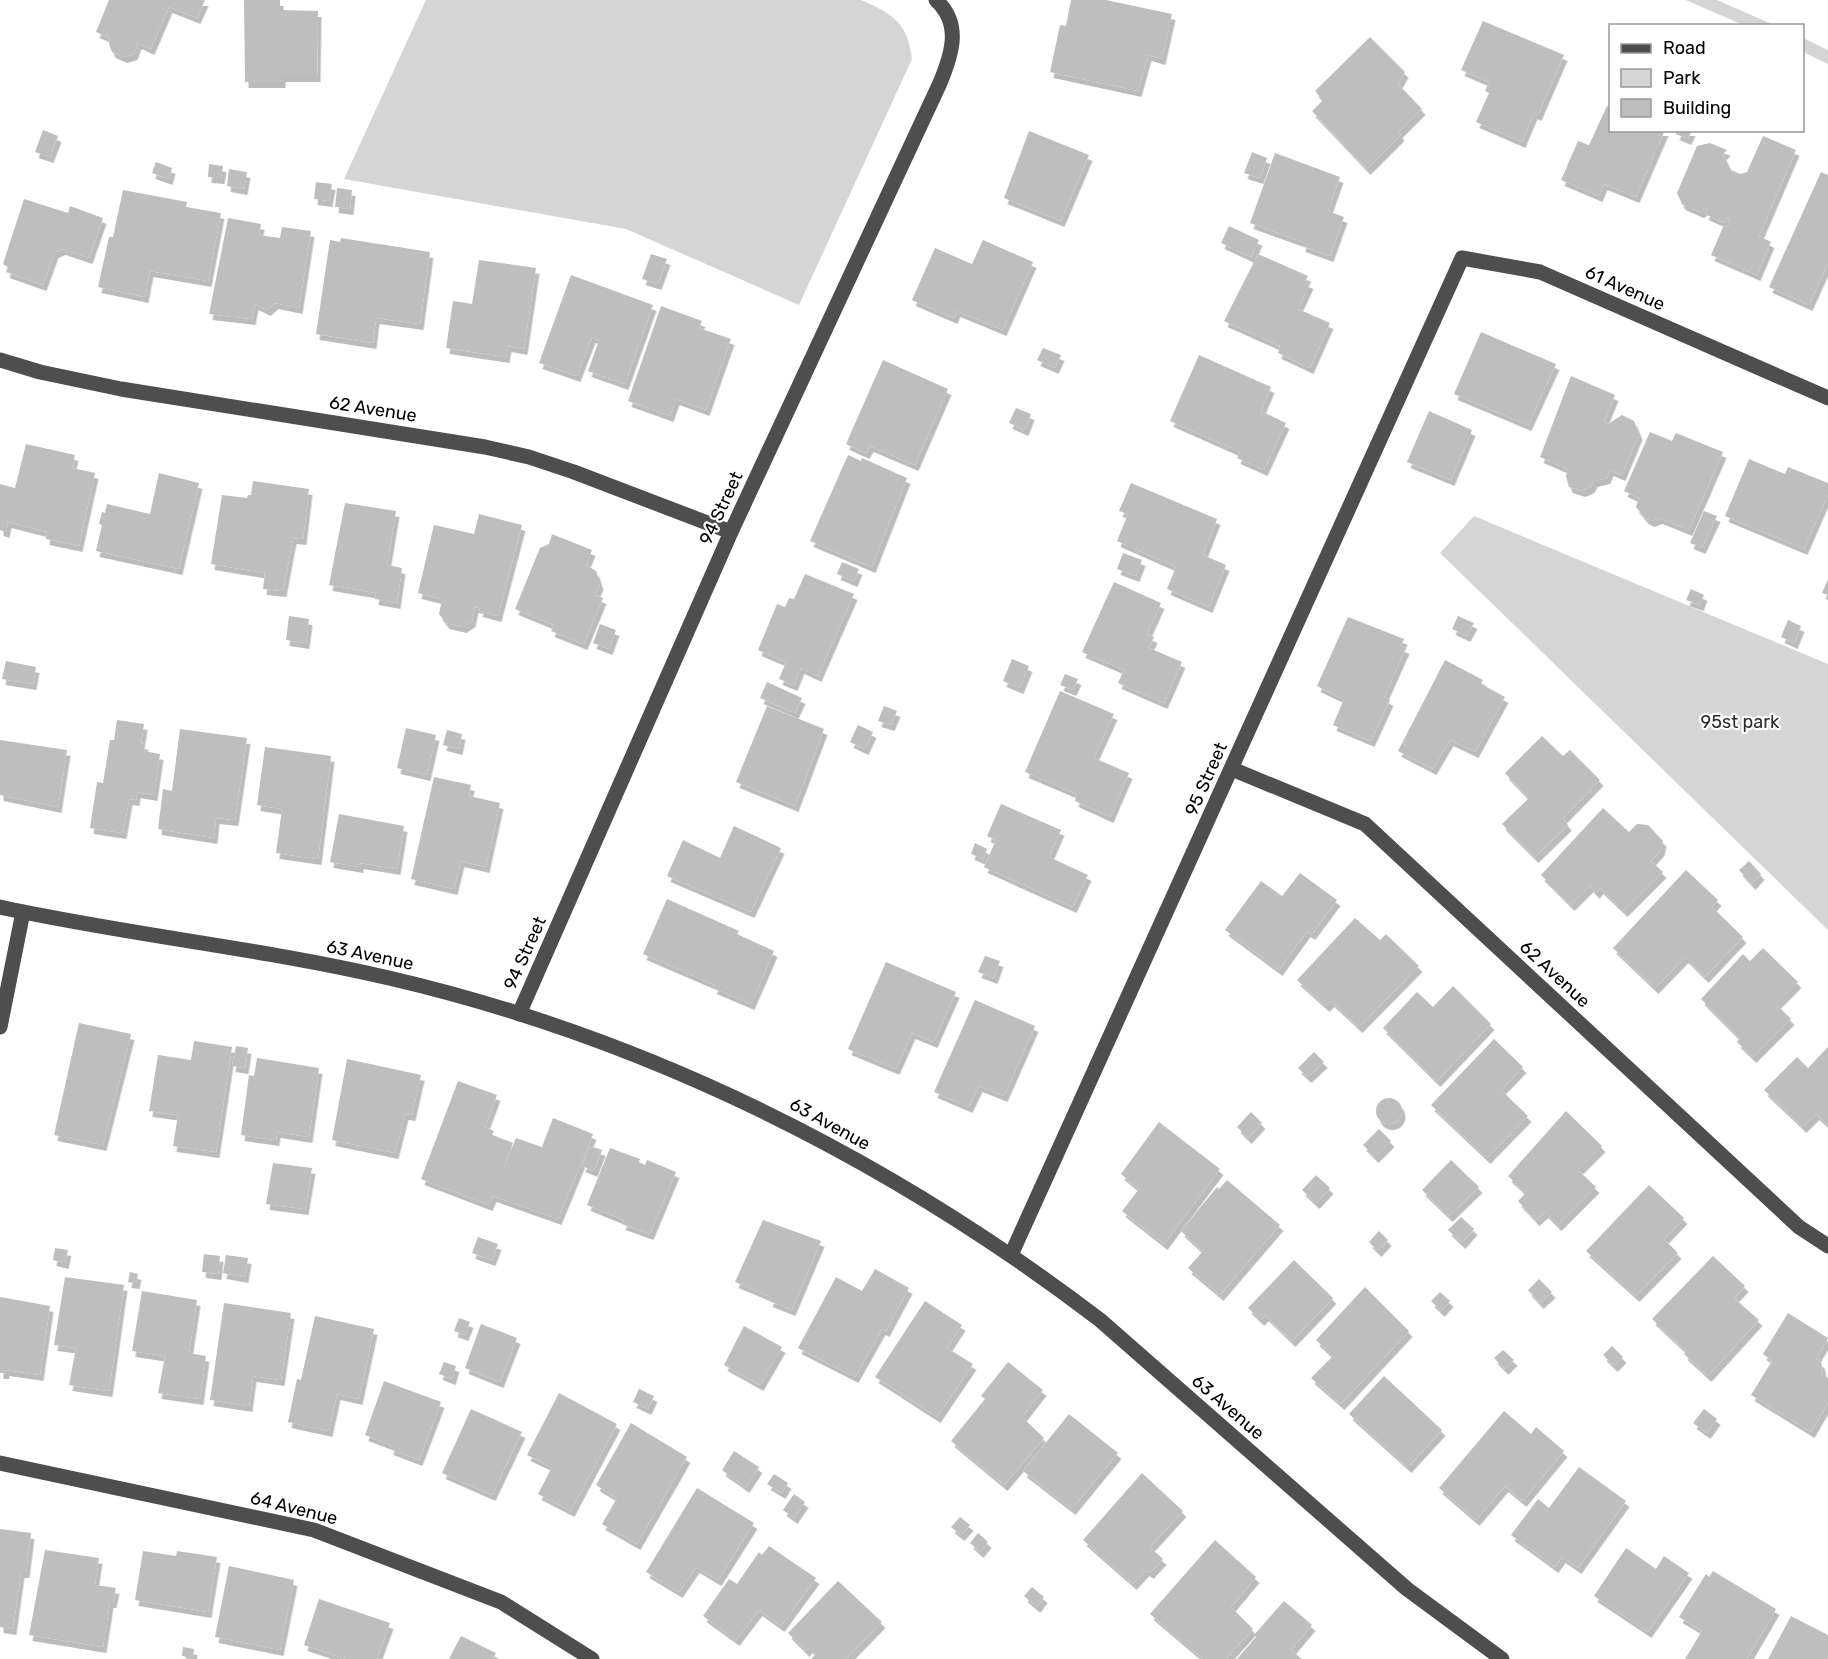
<svg xmlns="http://www.w3.org/2000/svg" width="1828" height="1659" font-family="Rubik,sans-serif">
<style>
.green{fill:#d5d5d5}
.building{fill:#bebebe;filter:url(#shadow)}
.lines{fill:none;stroke-linecap:round;stroke-linejoin:round}
.minor{stroke:#4e4e4e;stroke-width:15}
.labels{text-anchor:middle;dominant-baseline:central;stroke-width:4.5;stroke-linejoin:round;paint-order:stroke}
.street-label{font-size:18px;fill:#000;stroke:#fff}
.park-label{font-size:18px;fill:#2c2c2c;stroke:#fff}
</style>
<defs>
<filter id="shadow"><feDropShadow dx="3.5" dy="6" stdDeviation="0" flood-color="#0004"/></filter>
</defs>
<rect width="100%" height="100%" fill="#fff"/>
<g class="green">
<path d="M426,0H861C893,14 908,23 912,59L799,305L626,229L344,179Z"/>
<path d="M1686,0H1717L1774,25H1743Z"/>
<path d="M1803,38L1828,50V64L1803,52Z"/>
<path d="M1474,516L1828,664V930L1440,553Z"/>
</g>
<g class="building">
<path d="M109,0H205L197,18L169,7L151,49L138,43L134,54L124,57L112,52L109,44L110,38L96,32Z"/>
<path d="M244,0H280V10L318,11L317,76H282V82H245Z"/>
<path d="M1071,0H1106L1172,14L1162,59L1148,55L1138,91L1050,72L1060,25L1066,26Z"/>
<path d="M1483,21L1564,55L1538,115L1534,113L1522,142L1476,122L1489,93L1485,91L1489,82L1461,70Z"/>
<path d="M1370,37L1405,72L1398,84L1422,109L1399,132L1401,135L1367,169L1312,111L1323,100L1315,91Z"/>
<path d="M1607,106L1610,107V130H1665L1636,197L1604,184L1599,196L1561,180L1578,141L1589,145Z"/>
<path d="M43,130L58,136L50,157L35,152Z"/>
<path d="M1678,130H1692L1688,139L1676,134Z"/>
<path d="M1029,131L1089,155L1061,221L1004,198Z"/>
<path d="M1763,136L1796,150L1759,236L1771,242L1757,275L1711,255L1723,227L1730,225L1728,217L1725,223L1705,214L1708,208L1700,212L1682,204L1677,193L1697,146L1710,143L1727,150L1723,154L1726,161L1731,170L1740,174L1747,172Z"/>
<path d="M1252,152L1267,158L1260,178L1244,173Z"/>
<path d="M1275,153L1340,177L1328,211L1344,217L1330,256L1302,246L1303,242L1250,223Z"/>
<path d="M156,162L172,168L169,179L152,173Z"/>
<path d="M209,164L223,166L221,178L208,177Z"/>
<path d="M229,169L247,172L244,189L227,186Z"/>
<path d="M1821,172L1828,175V263L1809,305L1769,287Z"/>
<path d="M316,182L332,184L329,201L314,199Z"/>
<path d="M337,188L352,190L350,209L335,207Z"/>
<path d="M123,190L187,202L186,207L221,213L208,281L150,271L145,297L98,287L109,237H113Z"/>
<path d="M24,199L68,213L70,206L103,218L89,258L62,249L55,252L43,285L6,272L8,267L3,264Z"/>
<path d="M228,218L261,224L259,235L280,238L282,227L311,231L299,308L275,303L267,310L255,304L252,319L209,314Z"/>
<path d="M1229,226L1259,240L1251,257L1221,243Z"/>
<path d="M341,238L430,252L420,324L376,318L373,343L316,334L330,240L340,242Z"/>
<path d="M983,240L1033,262L1003,330L957,311L954,318L912,300L935,248L972,264Z"/>
<path d="M651,254L667,259L658,284L642,279Z"/>
<path d="M1258,254L1308,276L1305,281L1310,283L1298,309L1330,323L1310,368L1278,353L1280,346L1224,321Z"/>
<path d="M479,260L536,268L524,349L508,346L506,357L446,348L453,301L472,304Z"/>
<path d="M571,275L653,305L625,384L588,371L599,340L592,337L577,376L539,363Z"/>
<path d="M661,306L702,321L699,328L731,339L706,410L676,399L670,416L628,401Z"/>
<path d="M1481,332L1556,364L1528,425L1454,394Z"/>
<path d="M1043,348L1061,355L1055,368L1037,360Z"/>
<path d="M1199,355L1271,387L1261,411L1286,423L1264,470L1237,458L1240,452L1170,421Z"/>
<path d="M883,360L948,389L915,465L870,446L866,453L846,444Z"/>
<path d="M1571,376L1615,395L1604,422L1608,424L1622,415L1634,421L1639,434L1622,475L1610,470L1607,478L1594,481L1591,487L1582,491L1569,487L1566,476L1568,469L1540,457Z"/>
<path d="M1016,408L1031,414L1025,430L1009,423Z"/>
<path d="M1429,411L1472,430L1451,480L1407,462Z"/>
<path d="M1650,432L1672,441L1676,433L1723,452L1689,530L1659,518L1651,521L1645,518L1636,507L1639,498L1624,491Z"/>
<path d="M26,444L75,455L72,468L95,473L79,546L46,539L47,532L8,522L6,532L0,530V484L15,488Z"/>
<path d="M848,455L861,461L862,458L907,478L872,567L810,541Z"/>
<path d="M1749,459L1785,474L1788,467L1828,483V494L1804,549L1725,516Z"/>
<path d="M159,473L199,483L179,569L96,551L102,525L99,524L102,512L105,513L107,504L150,514Z"/>
<path d="M253,481L309,489L303,539L293,538L283,591L263,589L265,573L211,564L222,495L247,498L248,495H251Z"/>
<path d="M1131,483L1217,519L1203,555L1226,565L1209,607L1167,589L1176,567L1117,541L1128,514L1119,511Z"/>
<path d="M345,503L396,511L387,565L402,568L397,603L375,599L376,593L329,585Z"/>
<path d="M1704,511L1717,516L1702,548L1690,543Z"/>
<path d="M479,514L522,525L498,616L479,611L480,608L475,607L472,621L463,627L446,623L439,614L442,599L418,593L434,525L474,534Z"/>
<path d="M552,534L592,550L586,565L596,571L600,584L595,595L603,598L584,644L551,631L554,625L515,609L540,548L549,544Z"/>
<path d="M1123,553L1142,560L1136,576L1117,569Z"/>
<path d="M842,562L859,569L854,581L837,574Z"/>
<path d="M805,574L854,594L818,676L801,668L794,685L779,679L786,662L758,650L777,604L785,607L789,598L794,599Z"/>
<path d="M1828,579V595L1822,593Z"/>
<path d="M1114,582L1161,603L1147,634L1154,637L1149,648L1182,662L1164,703L1118,683L1124,670L1082,652Z"/>
<path d="M1691,589L1704,595L1700,605L1686,600Z"/>
<path d="M289,616L309,619L306,643L286,640Z"/>
<path d="M1458,616L1474,623L1467,636L1452,629Z"/>
<path d="M1348,617L1404,639L1401,646L1406,648L1384,697L1390,700L1371,741L1333,725L1344,699L1317,686Z"/>
<path d="M1788,620L1801,626L1794,643L1781,637Z"/>
<path d="M600,624L616,630L609,649L593,643Z"/>
<path d="M1012,659L1029,666L1020,688L1003,681Z"/>
<path d="M1445,660L1483,680L1481,684L1505,697L1475,752L1450,740L1433,769L1398,751Z"/>
<path d="M6,661L36,667L33,684L2,679Z"/>
<path d="M1065,674L1078,679L1073,690L1060,685Z"/>
<path d="M767,682L802,698L795,713L760,698Z"/>
<path d="M1060,691L1114,714L1094,758L1129,773L1110,817L1075,801L1077,794L1025,772Z"/>
<path d="M767,706L824,729L795,806L736,782Z"/>
<path d="M884,706L897,711L891,725L878,721Z"/>
<path d="M117,720L144,724L141,743L145,744L144,751L160,754L154,795L137,792L136,800L129,799L123,833L90,828L97,782L103,783L110,740H114Z"/>
<path d="M858,725L873,732L865,749L850,742Z"/>
<path d="M406,728L436,735L427,775L397,768Z"/>
<path d="M180,729L247,738L235,820L216,818L214,838L158,829L163,789L172,791Z"/>
<path d="M447,730L462,734L459,749L443,745Z"/>
<path d="M1542,736L1563,756L1570,750L1600,780L1563,818L1568,825L1535,857L1502,824L1529,798L1505,773Z"/>
<path d="M0,740L67,750L58,807L0,795Z"/>
<path d="M265,747L331,756L318,859L276,853L282,809L257,805Z"/>
<path d="M434,777L471,785L469,796L500,803L486,867L461,861L454,889L411,879Z"/>
<path d="M1001,804L1061,830L1049,857L1088,875L1073,907L984,867L996,840L987,836Z"/>
<path d="M1603,808L1629,832L1637,824L1648,825L1663,841L1661,850L1651,861L1663,872L1624,911L1600,888L1596,893L1590,886L1571,905L1541,875Z"/>
<path d="M339,814L404,826L397,869L360,863V867L330,862Z"/>
<path d="M734,826L781,848L751,912L667,876L683,840L720,858Z"/>
<path d="M975,843L987,849L983,859L971,854Z"/>
<path d="M1749,861L1761,874L1752,884L1739,870Z"/>
<path d="M1686,870L1718,900L1712,907L1743,937L1705,977L1685,957L1655,988L1613,948Z"/>
<path d="M1300,873L1337,900L1312,934L1307,931L1279,970L1225,930L1261,881L1282,896Z"/>
<path d="M667,899L739,931L737,934L774,951L751,1004L713,988L715,985L643,954Z"/>
<path d="M1355,918L1380,940L1386,934L1419,966L1359,1027L1331,1001L1326,1006L1297,980Z"/>
<path d="M1763,948L1798,982L1776,1004L1791,1019L1753,1057L1737,1042L1740,1038L1701,999L1743,954L1750,961Z"/>
<path d="M985,956L1000,961L994,978L978,972Z"/>
<path d="M886,962L956,992L934,1042L912,1033L896,1069L848,1049Z"/>
<path d="M1453,986L1491,1024L1437,1081L1383,1028L1417,992L1433,1007Z"/>
<path d="M975,1000L1035,1026L1004,1096L979,1086L969,1107L934,1092Z"/>
<path d="M79,1023L131,1034L103,1145L54,1135Z"/>
<path d="M1494,1039L1523,1067L1501,1090L1528,1116L1487,1158L1431,1105Z"/>
<path d="M194,1041L232,1047L216,1152L173,1146L178,1115L149,1111L158,1055L191,1060Z"/>
<path d="M236,1046L248,1048L245,1068L232,1066Z"/>
<path d="M1828,1047V1125L1816,1114L1803,1127L1764,1090L1797,1057L1808,1068Z"/>
<path d="M1314,1052L1324,1062L1308,1077L1298,1068Z"/>
<path d="M257,1058L319,1068L309,1137L277,1132L276,1140L241,1135L249,1075L254,1076Z"/>
<path d="M347,1059L421,1075L412,1115L405,1114L395,1153L332,1140Z"/>
<path d="M458,1081L497,1095L485,1127L494,1131L492,1135L513,1143L500,1177L516,1138L542,1147L553,1118L593,1134L558,1219L493,1196L489,1205L421,1179Z"/>
<circle cx="1389" cy="1111" r="13"/>
<path d="M1566,1111L1602,1146L1578,1170L1596,1187L1558,1225L1545,1212L1536,1220L1518,1201L1526,1193L1508,1176Z"/>
<path d="M1251,1112L1262,1123L1248,1138L1237,1127Z"/>
<path d="M1159,1122L1220,1169L1164,1244L1122,1211L1139,1189L1121,1174Z"/>
<path d="M1379,1129L1391,1141L1375,1157L1363,1145Z"/>
<path d="M590,1146L602,1150L594,1171L582,1166Z"/>
<path d="M610,1148L640,1159L639,1162L645,1165L647,1160L676,1172L650,1234L622,1224L624,1220L587,1205Z"/>
<path d="M1451,1160L1479,1187L1449,1216L1422,1190Z"/>
<path d="M273,1163L312,1168L305,1209L266,1204Z"/>
<path d="M1316,1175L1330,1188L1316,1203L1302,1190Z"/>
<path d="M1227,1180L1280,1225L1220,1295L1188,1268L1203,1251L1181,1231L1217,1187L1219,1189Z"/>
<path d="M1649,1185L1684,1218L1664,1239L1678,1253L1636,1296L1586,1251Z"/>
<path d="M1461,1217L1474,1229L1462,1243L1448,1230Z"/>
<path d="M763,1220L821,1241L792,1310L769,1301L771,1297L735,1282Z"/>
<path d="M1379,1231L1388,1240L1378,1251L1369,1242Z"/>
<path d="M478,1237L498,1244L492,1260L472,1253Z"/>
<path d="M55,1248L68,1250L65,1263L53,1260Z"/>
<path d="M204,1254L220,1256L218,1274L202,1272Z"/>
<path d="M226,1255L248,1258L245,1277L223,1273Z"/>
<path d="M1713,1256L1745,1286L1734,1298L1759,1320L1708,1376L1684,1354L1686,1351L1652,1319Z"/>
<path d="M1294,1260L1333,1298L1292,1341L1265,1315L1261,1320L1248,1308Z"/>
<path d="M875,1269L909,1288L886,1331L882,1329L855,1377L798,1348L836,1277L862,1291Z"/>
<path d="M130,1272L138,1274L136,1283L128,1282Z"/>
<path d="M65,1277L124,1285L109,1391L69,1385L76,1348L54,1345Z"/>
<path d="M1539,1279L1552,1292L1540,1303L1528,1290Z"/>
<path d="M1365,1287L1409,1331L1341,1404L1311,1378L1333,1356L1316,1340Z"/>
<path d="M142,1291L197,1300L189,1353L206,1356L200,1399L158,1393L165,1356L132,1351Z"/>
<path d="M1440,1292L1450,1301L1441,1311L1431,1301Z"/>
<path d="M0,1297L50,1306L40,1375L6,1370V1373H0Z"/>
<path d="M925,1301L962,1325L947,1348L973,1364L937,1417L875,1377Z"/>
<path d="M224,1303L291,1313L281,1380L253,1376L249,1406L210,1400Z"/>
<path d="M1788,1313L1828,1338L1816,1359L1821,1362L1823,1371L1821,1374L1828,1378V1403L1811,1432L1751,1395L1772,1361L1763,1354Z"/>
<path d="M315,1316L374,1329L359,1399L337,1394L329,1431L288,1422L297,1379L301,1380Z"/>
<path d="M459,1318L470,1322L465,1335L454,1331Z"/>
<path d="M481,1324L517,1338L500,1382L465,1368Z"/>
<path d="M744,1326L782,1347L760,1385L724,1365Z"/>
<path d="M1612,1346L1623,1357L1614,1366L1603,1355Z"/>
<path d="M1503,1350L1514,1360L1505,1369L1494,1358Z"/>
<path d="M444,1362L456,1366L452,1379L439,1374Z"/>
<path d="M1008,1362L1043,1390L1022,1417L1044,1438L1004,1485L951,1441L985,1399L981,1396Z"/>
<path d="M1384,1376L1442,1430L1408,1467L1349,1414Z"/>
<path d="M384,1381L441,1402L419,1460L390,1449L391,1445L365,1435Z"/>
<path d="M639,1389L654,1396L648,1409L633,1402Z"/>
<path d="M559,1393L617,1424L571,1511L538,1494L552,1467L527,1455Z"/>
<path d="M471,1409L522,1432L492,1495L442,1473Z"/>
<path d="M1704,1409L1717,1419L1707,1433L1693,1423Z"/>
<path d="M1504,1411L1531,1434L1536,1427L1564,1451L1523,1501L1505,1486L1476,1520L1439,1488Z"/>
<path d="M1069,1414L1118,1453L1072,1509L1023,1471Z"/>
<path d="M631,1423L687,1457L637,1544L602,1524L617,1498L596,1485Z"/>
<path d="M734,1451L759,1467L746,1487L722,1470Z"/>
<path d="M1579,1467L1626,1501L1578,1568L1562,1557L1555,1567L1511,1535L1538,1499L1549,1508Z"/>
<path d="M1142,1473L1183,1511L1150,1547L1163,1559L1150,1573L1146,1570L1133,1584L1083,1540Z"/>
<path d="M774,1474L788,1483L782,1493L767,1484Z"/>
<path d="M697,1488L754,1523L718,1580L696,1567L679,1592L646,1572Z"/>
<path d="M794,1494L805,1502L794,1518L783,1510Z"/>
<path d="M960,1517L970,1525L961,1535L951,1527Z"/>
<path d="M0,1529L31,1533L26,1572H21L13,1629L0,1627Z"/>
<path d="M978,1533L988,1542L980,1552L970,1543Z"/>
<path d="M1215,1540L1256,1577L1231,1607L1253,1629L1226,1659H1203L1150,1614Z"/>
<path d="M769,1546L816,1578L781,1626L759,1610L736,1640L703,1616L729,1579L737,1584L759,1552L762,1555Z"/>
<path d="M1626,1548L1656,1569L1664,1556L1689,1573L1648,1632L1594,1596Z"/>
<path d="M45,1550L99,1558L95,1585L116,1588L113,1602H110L103,1647L29,1635Z"/>
<path d="M143,1551L176,1556L177,1551L217,1557L208,1612L135,1600Z"/>
<path d="M229,1566L294,1580L280,1650L215,1637Z"/>
<path d="M1713,1571L1776,1609L1747,1659H1685L1702,1631L1679,1617L1706,1574L1709,1577Z"/>
<path d="M838,1581L882,1622L846,1659H811L816,1654L809,1647L806,1651L788,1633Z"/>
<path d="M1032,1587L1044,1597L1037,1607L1024,1596Z"/>
<path d="M319,1599L390,1623L377,1659H346L304,1645Z"/>
<path d="M1284,1601L1312,1625L1291,1650L1302,1659H1237L1256,1637L1254,1635Z"/>
<path d="M1791,1616L1828,1635V1659H1768Z"/>
<path d="M461,1636L496,1653L493,1659H449Z"/>
<path d="M183,1647L194,1649L193,1658L182,1656Z"/>
</g>
<g class="lines">
<g class="minor">
<path d="M0,360L40,372L121,389L485,447L529,457L574,472L731,532"/>
<path d="M1232,769L1365,824L1799,1227L1828,1246"/>
<path d="M0,907C129,935 260,948 389,978C648,1038 889,1159 1100,1320L1407,1589L1502,1659"/>
<path d="M519,1014L731,532L940,83C952,54 962,24 936,0"/>
<path d="M0,1027L23,912"/>
<path d="M1011,1255L1462,258L1540,272L1828,398"/>
<path d="M0,1463L314,1530L501,1602L592,1659"/>
</g>
</g>
<g class="labels">
<g class="street-label">
<text transform="translate(1625 288) rotate(24)">61 Avenue</text>
<text transform="translate(373 409) rotate(9)">62 Avenue</text>
<text transform="translate(721 508) rotate(-65)">94 Street</text>
<text transform="translate(1206 779) rotate(-66)">95 Street</text>
<text transform="translate(525 953) rotate(-66)">94 Street</text>
<text transform="translate(370 955) rotate(12)">63 Avenue</text>
<text transform="translate(1555 974) rotate(43)">62 Avenue</text>
<text transform="translate(830 1124) rotate(29)">63 Avenue</text>
<text transform="translate(1228 1407) rotate(41)">63 Avenue</text>
<text transform="translate(294 1508) rotate(14)">64 Avenue</text>
</g>
<g class="park-label">
<text x="1740" y="722">95st park</text>
</g>
</g>
<rect x="1609" y="24" width="195" height="108" fill="#ffffff" stroke="#999999" stroke-width="1.5"/>
<rect x="1621" y="44" width="30" height="9" fill="#4e4e4e" stroke="#999999" stroke-width="1.5"/>
<text x="1663" y="54" font-size="18" fill="#000000">Road</text>
<rect x="1621" y="69" width="30" height="18" fill="#d5d5d5" stroke="#999999" stroke-width="1.5"/>
<text x="1663" y="84" font-size="18" fill="#000000">Park</text>
<rect x="1621" y="99" width="30" height="18" fill="#bebebe" stroke="#999999" stroke-width="1.5"/>
<text x="1663" y="114" font-size="18" fill="#000000">Building</text>
</svg>
